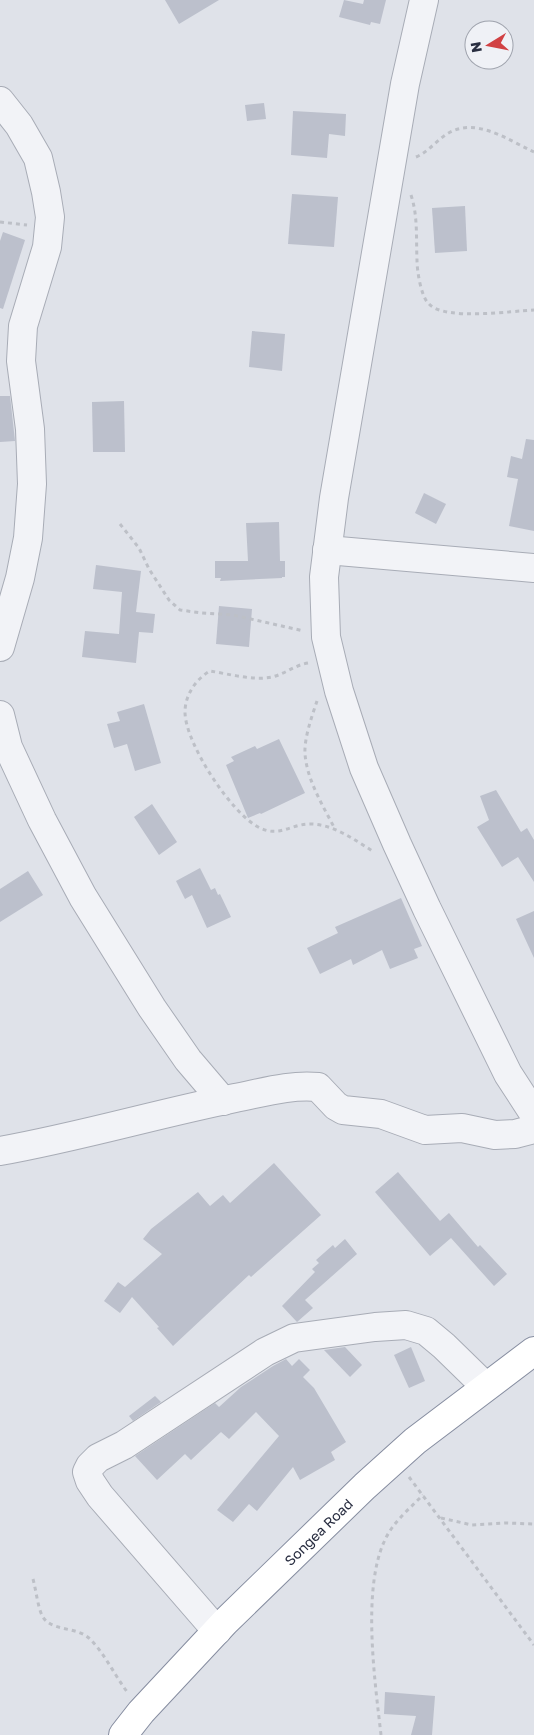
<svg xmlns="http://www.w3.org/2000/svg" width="534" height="1735" font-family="'Golos Text',sans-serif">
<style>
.building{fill:#bcc0cc}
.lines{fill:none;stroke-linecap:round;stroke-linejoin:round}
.minor-casing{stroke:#a8acb6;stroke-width:30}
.highway-casing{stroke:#868da0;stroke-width:30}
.path{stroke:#bdc0c7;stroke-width:3;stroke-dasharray:4 4;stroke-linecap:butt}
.minor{stroke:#f2f3f7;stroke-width:28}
.highway{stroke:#fff;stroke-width:28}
.labels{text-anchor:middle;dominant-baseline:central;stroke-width:4;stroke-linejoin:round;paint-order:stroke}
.street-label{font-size:14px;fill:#282d40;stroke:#eff1f6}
</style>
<rect width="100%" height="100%" fill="#dfe2e9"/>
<g class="building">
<path d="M165,0H219L179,24Z"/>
<path d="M344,0L363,4L364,0H386L380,24L371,22L370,25L339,17Z"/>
<path d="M264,103L266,119L247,121L245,105Z"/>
<path d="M293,111L346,114L345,136L329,134L327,158L291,155Z"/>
<path d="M292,194L338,197L334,247L288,244Z"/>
<path d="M465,206L467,251L435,253L432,208Z"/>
<path d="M3,232L25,240L3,309L0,308V241Z"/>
<path d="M252,331L285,334L282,371L249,367Z"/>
<path d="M0,396H10L15,441L0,442Z"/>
<path d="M124,401L125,452H93L92,402Z"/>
<path d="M526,439L534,440V531L509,526L518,479L507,477L511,456L522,459Z"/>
<path d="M424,493L446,504L436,524L415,513Z"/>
<path d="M279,522L280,561H285V577H282V578L220,581L221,578H215V561H248L246,523Z"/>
<path d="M96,565L141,571L136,612L155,614L153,633L139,632L136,663L82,657L85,631L119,634L122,592L93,589Z"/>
<path d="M219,606L252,609L249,647L216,644Z"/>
<path d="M144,704L161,763L135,771L127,744L114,748L107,724L120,721L117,712Z"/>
<path d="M279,739L305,793L261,814L260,813L248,818L226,765L234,761L231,757L255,746L257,749Z"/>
<path d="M496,790L521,832L527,828L534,840V882L518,857L502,867L477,827L489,820L480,796Z"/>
<path d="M152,804L177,842L159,855L134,817Z"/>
<path d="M200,868L211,890L215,888L218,895L220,894L231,917L207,928L192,895L185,899L176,881Z"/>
<path d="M28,871L43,895L0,922V889Z"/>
<path d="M401,898L422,946L414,949L418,958L390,969L382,950L353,965L351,959L320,974L307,948L338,933L335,927Z"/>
<path d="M534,911V958L516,919Z"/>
<path d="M274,1163L321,1215L251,1277L249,1275L173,1346L157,1328L159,1327L132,1297L120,1313L104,1301L118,1282L125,1287L162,1254L143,1239L151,1229L198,1192L210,1206L223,1195L230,1203Z"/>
<path d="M398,1172L440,1221L449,1213L478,1247L480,1245L507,1274L494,1286L451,1238L430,1256L375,1192Z"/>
<path d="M345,1239L357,1254L305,1300L313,1308L297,1322L282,1306L315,1272L312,1269L319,1263L316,1260L333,1245L335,1248Z"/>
<path d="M345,1347L362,1365L350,1377L324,1350Z"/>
<path d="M411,1347L425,1381L409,1388L394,1355Z"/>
<path d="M286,1359L292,1366L299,1359L310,1370L303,1377L314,1388L346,1442L331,1452L335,1460L300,1480L293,1467L257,1511L249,1504L233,1522L217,1510L279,1436L256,1412L229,1439L221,1432L191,1460L185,1454L157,1480L135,1456L215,1403L219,1407L241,1387L273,1366Z"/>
<path d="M155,1396L161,1402L133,1421L129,1416Z"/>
<path d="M385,1692L435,1696L432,1735H411L416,1716L384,1714Z"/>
</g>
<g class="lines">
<g class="minor-casing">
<g id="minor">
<path d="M424,0L405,84L334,498L324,577L326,637L339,691L364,768L397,844L427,909L508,1074L534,1114"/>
<path d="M0,101L19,125L38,158L46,192L50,217L47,247L23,326L21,361L30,429L32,484L28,538L20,578L0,647"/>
<path d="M327,550L534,568"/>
<path d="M0,715L8,747L42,820L83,897L152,1008L188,1060L223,1101"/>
<path d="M0,1151C79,1137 156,1114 235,1098C261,1093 291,1084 318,1087L336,1106L343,1110L381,1114L425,1130L462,1128L495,1135L515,1134L534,1129"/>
<path d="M217,1631L100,1496L90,1481L87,1472L90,1466L98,1458L124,1445L265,1352L294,1338L375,1327L406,1325L426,1331L444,1346L485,1386"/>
</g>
</g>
<g class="highway-casing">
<g id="highway">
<path id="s1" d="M123,1735L141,1712L225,1622L365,1486L415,1441L534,1351"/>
</g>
</g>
<g class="path">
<path d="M416,157C428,152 436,141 447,134C475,116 508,140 534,152"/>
<path d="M411,195C418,216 416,238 417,260C417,271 421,297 429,304C445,321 511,311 534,310"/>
<path d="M0,222L27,225"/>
<path d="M120,524L139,548L149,569L169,600L180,610L202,613L233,615L304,631"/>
<path d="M308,663C295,665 285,674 272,677C254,681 229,674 210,671C196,679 185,695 185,712C185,743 232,815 260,828C279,837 290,825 308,824C332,823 355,840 374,852"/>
<path d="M317,701C312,716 304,738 305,754C307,780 323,806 335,829"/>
<path d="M409,1477L534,1645"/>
<path d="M441,1518L472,1525L506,1523L534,1524"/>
<path d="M33,1579C36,1590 37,1602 41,1613C48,1633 76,1625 90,1639C105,1654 115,1676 128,1693"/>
<path d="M381,1735C375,1682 362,1591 384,1542C392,1523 409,1509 423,1495"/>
</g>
<use href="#minor" class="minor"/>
<use href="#highway" class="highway"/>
</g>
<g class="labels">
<g class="street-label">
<text stroke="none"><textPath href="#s1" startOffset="282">Songea Road</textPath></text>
</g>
</g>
<g transform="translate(489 45) rotate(260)"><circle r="24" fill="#eff1f6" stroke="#9fa3ad"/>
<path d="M0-4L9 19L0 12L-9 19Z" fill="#d14143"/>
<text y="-8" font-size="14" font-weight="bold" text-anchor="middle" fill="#282d40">N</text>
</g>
</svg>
